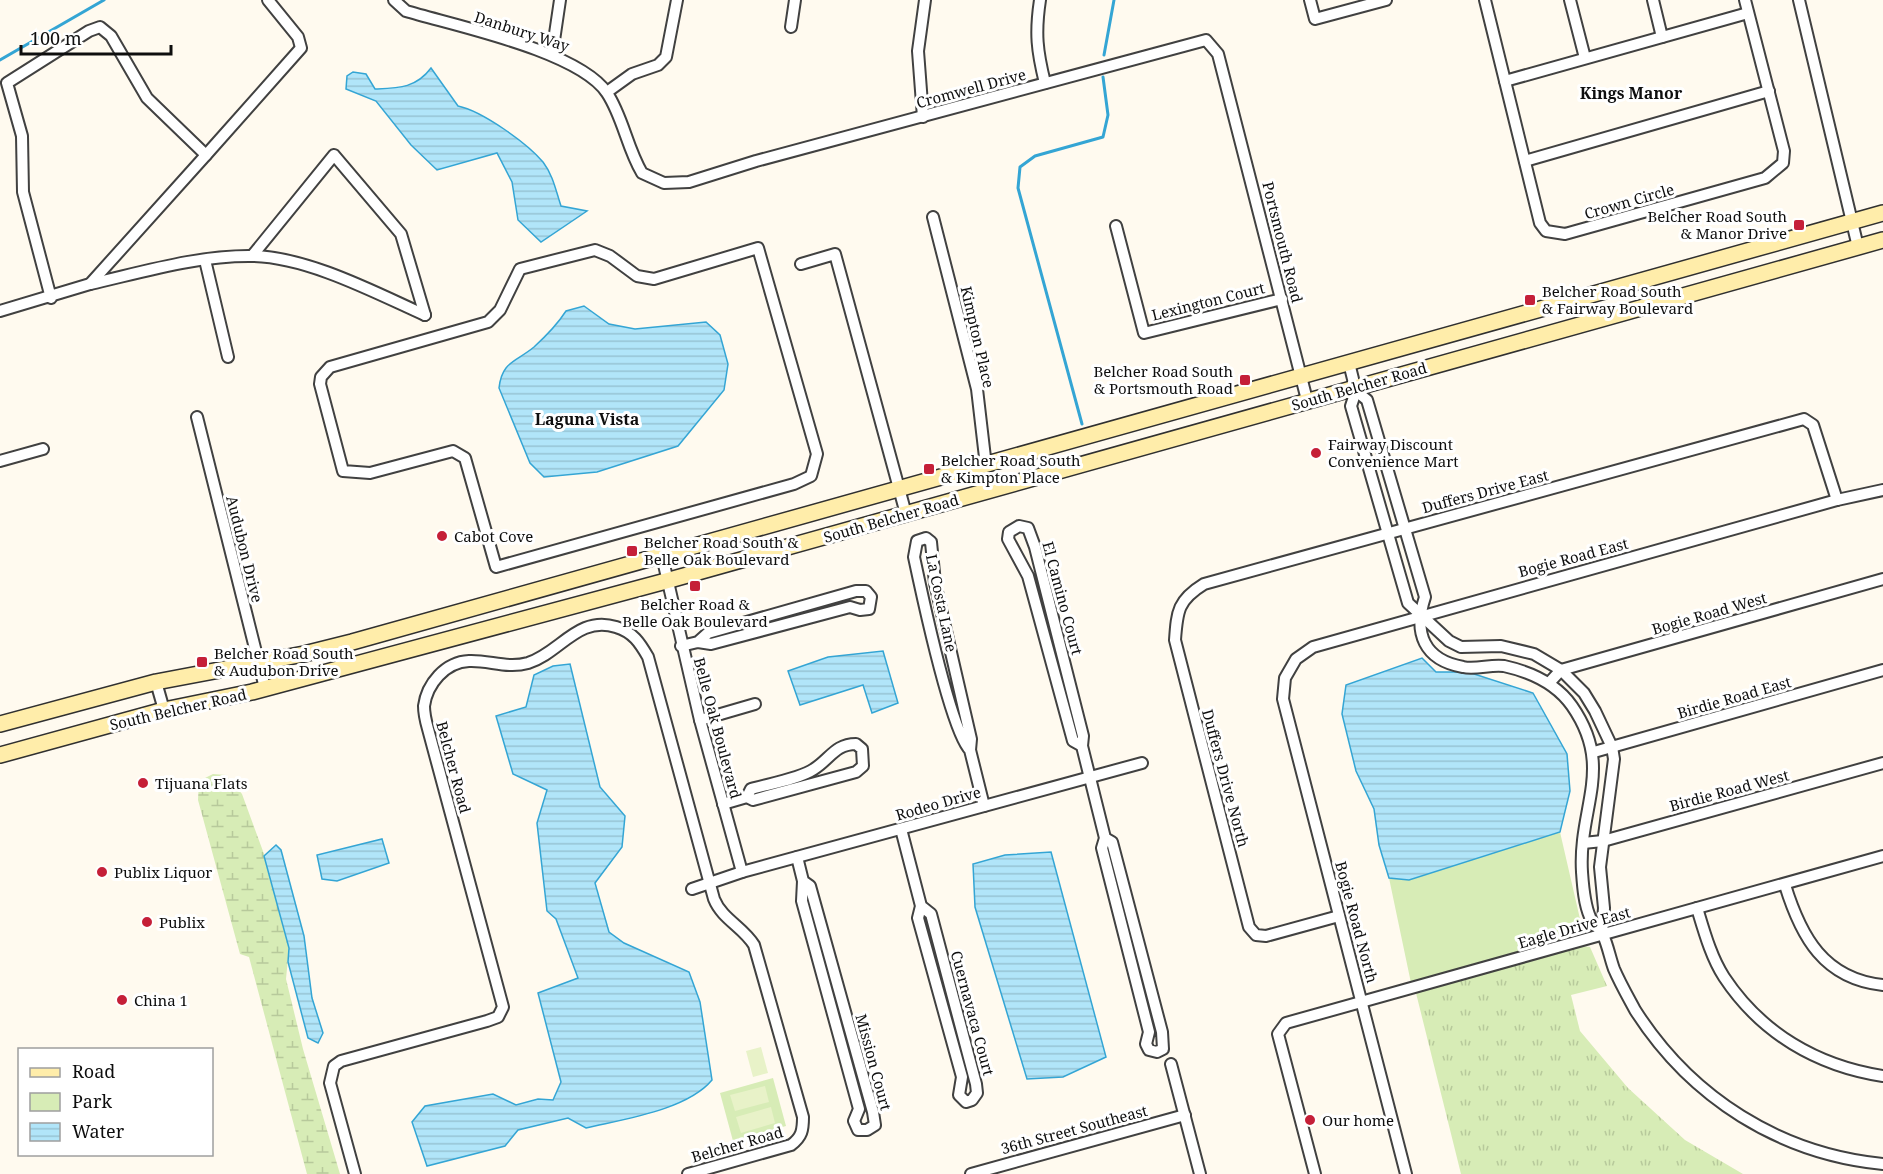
<svg xmlns="http://www.w3.org/2000/svg" width="1883" height="1174" font-family="'Noto Serif',serif">
<style>
.grass{fill:url(#grass-tufts)}
.wetland{fill:url(#wetland-marsh)}
.park{fill:#d7ecb6}
.pitch{fill:#e8f2c8}
.water{fill:url(#water-rules);stroke:#34a5d4;stroke-width:1.5}
.lines{fill:none;stroke-linecap:round;stroke-linejoin:round}
.stream{stroke:#34a5d4;stroke-width:3}
.street-casing{stroke:#414141;stroke-width:14}
.secondary-casing{stroke:#303030;stroke-width:18}
.street{stroke:#fff;stroke-width:10}
.secondary{stroke:#ffedaa;stroke-width:15}
.poi-dot{fill:#c51f38;stroke:#fff;stroke-width:2}
.labels{text-anchor:middle;dominant-baseline:central;stroke-width:6;stroke-linejoin:round;paint-order:stroke}
.street-label{font-size:15px;fill:#0e0e0e;stroke:#fff}
.poi-label{font-size:15px;fill:#0e0e0e;stroke:#fff;text-anchor:start}
.neighbourhood-label{font-size:16px;font-weight:bold;fill:#0e0e0e;stroke:#fff}
</style>
<defs>
<pattern id="grass-tufts" width="24" height="20" patternUnits="userSpaceOnUse" patternTransform="scale(1.5)"><rect width="24" height="20" fill="#d7ecb6"/><path d="M3 7l-1-3M5 7V3M7 7l1-3M15 17l-1-3M17 17v-4M19 17l1-3" fill="none" stroke="#b7c99b"/></pattern>
<pattern id="wetland-marsh" width="20" height="14" patternUnits="userSpaceOnUse" patternTransform="scale(1.5)"><rect width="20" height="14" fill="#d7ecb6"/><path d="M1 5h8M5 5V1M11 12h8M15 12V8" fill="none" stroke="#b7c99b"/></pattern>
<pattern id="water-rules" width="6" height="5" patternUnits="userSpaceOnUse" patternTransform="scale(1.5)"><rect width="6" height="5" fill="#b1e5f9"/><path d="M0 2.5h6" fill="none" stroke="#97c3d4"/></pattern>
</defs>
<rect width="100%" height="100%" fill="#fffaef"/>
<path class="grass" d="M1581,946L1590,947L1607,986L1571,995L1580,1031L1628,1088L1685,1140L1743,1174H1461L1416,993Z"/>
<path class="wetland" d="M213,774L226,775L242,794L264,854L289,948L286,979L303,1049L340,1174H307L249,957L240,954L198,800L199,781Z"/>
<g class="park">
<path d="M1560,832L1583,932L1576,937L1411,983L1389,878L1409,880Z"/>
<path d="M773,1078L786,1126L733,1141L720,1093Z"/>
</g>
<g class="pitch">
<path d="M761,1047L768,1073L753,1077L746,1051Z"/>
<path d="M765,1086L769,1102L735,1111L730,1095Z"/>
<path d="M771,1107L775,1123L741,1133L736,1117Z"/>
</g>
<g class="water">
<path d="M431,68L458,106C482,111 527,143 543,162C553,175 556,191 561,206L587,211L541,242L518,220L512,182L497,153L437,170L411,145L376,101L346,89L347,76L353,72L366,74L375,89C399,88 416,88 431,68Z"/>
<path d="M584,306L609,324L635,329L706,322L720,335L728,364L724,390L678,446L597,472L544,477L530,463L499,388C502,361 516,362 534,347C546,336 557,325 566,311Z"/>
<path d="M883,651L898,703L872,713L863,685L800,705L788,671L828,657Z"/>
<path d="M1422,658L1436,672H1468L1533,693L1567,754L1570,791L1560,832L1409,880L1389,878L1379,845L1374,809L1356,771L1342,714L1346,685Z"/>
<path d="M570,664L600,787L625,816L622,847L595,883L609,932L624,943L689,972L700,1002L712,1080C687,1110 624,1119 586,1128L568,1118L518,1130L505,1146L427,1166L412,1122L425,1106L493,1094L516,1105L538,1099L553,1100L561,1082L538,993L578,978L556,919L547,911L537,823L547,790L513,774L496,716L526,707L534,675L553,666Z"/>
<path d="M382,839L389,863L337,881L322,879L317,855Z"/>
<path d="M276,845L281,850L304,936L312,998L323,1033L318,1043L308,1038L288,962L289,948L264,856Z"/>
<path d="M1051,852L1106,1057L1063,1077L1027,1079L975,907L973,864L1005,855Z"/>
</g>
<g class="lines">
<g class="stream">
<path d="M1104,55L1114,0"/>
<path d="M0,60L104,0"/>
<path d="M1082,424L1018,188L1020,167L1035,156L1103,137L1108,115L1103,77"/>
</g>
<g class="street-casing">
<g id="street">
<path d="M394,0L406,11C456,26 579,51 607,93C623,117 627,148 642,173L664,183L689,182L756,161L1206,40L1218,54L1307,400"/>
<path d="M1040,0C1035,33 1037,51 1045,83"/>
<path d="M1310,0L1315,19L1386,0"/>
<path d="M1485,0L1540,223L1546,231L1565,234L1765,178L1783,163L1784,151L1745,0"/>
<path d="M1570,0L1585,58"/>
<path d="M1653,0L1662,37"/>
<path d="M1799,0L1858,247"/>
<path d="M791,27L795,0"/>
<path d="M552,54L560,0"/>
<path d="M1505,81L1748,13"/>
<path d="M607,92L632,74L658,65L666,57L677,0"/>
<path d="M923,117L918,51L925,0"/>
<path d="M206,155L301,48L298,37L268,0"/>
<path d="M1525,161L1769,91"/>
<path d="M933,217L977,389L986,466"/>
<path d="M1116,226L1144,333L1282,299"/>
<path d="M758,248L817,454L811,476L794,484L496,567L465,458L453,451L370,473L343,471L320,384L321,377L330,367L488,322L500,310L520,269L595,250L610,256L637,276L654,279Z"/>
<path d="M252,256L334,155L401,234L425,315"/>
<path d="M205,260L228,357"/>
<path d="M801,264L835,254L906,514"/>
<path d="M90,284C143,272 199,255 253,256C308,257 376,293 425,315"/>
<path d="M0,311L90,284L206,155L147,98L111,36L100,27L89,31L7,83L22,136L23,192L51,298"/>
<path d="M1349,363L1356,391L1351,406L1408,603L1449,641L1461,647L1501,646L1534,654L1561,670L1584,693L1595,711L1612,747L1614,759L1600,867L1604,908L1602,934"/>
<path d="M1356,391L1367,400L1425,597C1413,633 1424,660 1463,667C1476,670 1491,664 1504,666C1531,672 1556,683 1572,706C1615,768 1578,807 1582,872C1583,886 1584,903 1590,917C1592,923 1599,928 1603,935C1608,946 1610,958 1614,969C1620,983 1628,997 1635,1010C1691,1098 1780,1154 1883,1164"/>
<path d="M197,417L265,688"/>
<path d="M0,461L43,449"/>
<path d="M662,556L700,720L742,872"/>
<path d="M681,646L698,642L711,644L850,607L860,610L869,609L871,597L866,591H856L708,633L698,642"/>
<path d="M156,682L164,710"/>
<path d="M1549,683L1561,670L1883,579"/>
<path d="M700,720L755,704"/>
<path d="M1082,746L1073,741L1028,576L1008,539L1009,532L1019,526L1028,528L1035,547L1083,736L1082,746L1105,838L1102,848L1149,1032L1146,1044L1149,1050L1157,1052L1163,1049L1162,1032L1112,842L1105,838"/>
<path d="M970,750C951,732 921,590 914,557L917,541L926,538L931,542L935,583L971,739L970,750L984,806"/>
<path d="M1594,752L1883,670"/>
<path d="M723,804L747,797L753,800L856,772L863,766L862,749L856,744C835,744 830,759 814,769C799,779 768,784 751,789L747,797"/>
<path d="M901,829L921,906L918,918L962,1077L959,1095L966,1102L972,1100L977,1093L976,1084L931,914L921,906"/>
<path d="M1583,843L1603,841L1883,763"/>
<path d="M797,857L803,881L802,901L859,1109L854,1121L858,1130H867L875,1125L873,1112L810,886L803,881"/>
<path d="M1785,885C1801,937 1824,979 1883,985"/>
<path d="M692,889L742,872L1142,763"/>
<path d="M1697,908C1704,931 1711,957 1724,977C1761,1033 1817,1066 1883,1076"/>
<path d="M1339,916L1266,936L1256,935L1249,927L1175,640C1177,611 1178,600 1204,584L1804,419L1813,425L1837,500"/>
<path d="M1171,1064L1200,1174"/>
<path d="M355,1174L330,1083L334,1066L341,1061L487,1021L498,1017L503,1007L428,729C426,722 424,713 424,706C427,684 445,662 469,661C489,660 507,669 528,663C560,653 578,615 616,627C633,632 640,643 648,657L714,899C722,919 743,927 754,945L803,1117C803,1130 802,1137 791,1145L688,1174"/>
<path d="M971,1174L1185,1115"/>
<path d="M1315,1174L1278,1034L1286,1023L1883,856"/>
<path d="M1406,1174L1283,699L1285,678L1296,659L1313,647L1837,500L1883,490"/>
</g>
</g>
<g class="secondary-casing">
<g id="secondary">
<path d="M0,724L156,682L304,654L352,642L1883,213"/>
<path d="M0,755L164,710L252,692L666,581L1883,240"/>
</g>
</g>
<use href="#street" class="street"/>
<use href="#secondary" class="secondary"/>
</g>
<g class="poi-dot">
<rect x="1793" y="219" width="12" height="12" rx="3"/>
<rect x="1524" y="294" width="12" height="12" rx="3"/>
<rect x="1239" y="374" width="12" height="12" rx="3"/>
<circle cx="1316" cy="453" r="6"/>
<rect x="923" y="463" width="12" height="12" rx="3"/>
<circle cx="442" cy="536" r="6"/>
<rect x="626" y="545" width="12" height="12" rx="3"/>
<rect x="689" y="580" width="12" height="12" rx="3"/>
<rect x="196" y="656" width="12" height="12" rx="3"/>
<circle cx="143" cy="783" r="6"/>
<circle cx="102" cy="872" r="6"/>
<circle cx="147" cy="922" r="6"/>
<circle cx="122" cy="1000" r="6"/>
<circle cx="1310" cy="1120" r="6"/>
</g>
<g class="labels">
<g class="street-label">
<text transform="translate(522 31) rotate(18)">Danbury Way</text>
<text transform="translate(971 88) rotate(-15)">Cromwell Drive</text>
<text transform="translate(1629 201) rotate(-16)">Crown Circle</text>
<text transform="translate(1283 242) rotate(76)">Portsmouth Road</text>
<text transform="translate(1208 301) rotate(-14)">Lexington Court</text>
<text transform="translate(978 337) rotate(77)">Kimpton Place</text>
<text transform="translate(1359 386) rotate(-16)">South Belcher Road</text>
<text transform="translate(1485 491) rotate(-15)">Duffers Drive East</text>
<text transform="translate(891 518) rotate(-16)">South Belcher Road</text>
<text transform="translate(245 549) rotate(76)">Audubon Drive</text>
<text transform="translate(1573 557) rotate(-15)">Bogie Road East</text>
<text transform="translate(1063 598) rotate(75)">El Camino Court</text>
<text transform="translate(942 603) rotate(78)">La Costa Lane</text>
<text transform="translate(1709 613) rotate(-16)">Bogie Road West</text>
<text transform="translate(1734 697) rotate(-16)">Birdie Road East</text>
<text transform="translate(178 709) rotate(-13)">South Belcher Road</text>
<text transform="translate(718 728) rotate(75)">Belle Oak Boulevard</text>
<text transform="translate(454 767) rotate(75)">Belcher Road</text>
<text transform="translate(1226 778) rotate(75)">Duffers Drive North</text>
<text transform="translate(1729 790) rotate(-15)">Birdie Road West</text>
<text transform="translate(938 803) rotate(-16)">Rodeo Drive</text>
<text transform="translate(1357 922) rotate(75)">Bogie Road North</text>
<text transform="translate(1574 927) rotate(-16)">Eagle Drive East</text>
<text transform="translate(973 1013) rotate(75)">Cuernavaca Court</text>
<text transform="translate(874 1062) rotate(75)">Mission Court</text>
<text transform="translate(1074 1129) rotate(-15)">36th Street Southeast</text>
<text transform="translate(737 1144) rotate(-16)">Belcher Road</text>
</g>
<g class="poi-label">
<text x="1787" y="216" text-anchor="end">Belcher Road South<tspan x="1787" dy="17">&amp; Manor Drive</tspan></text>
<text x="1542" y="291">Belcher Road South<tspan x="1542" dy="17">&amp; Fairway Boulevard</tspan></text>
<text x="1233" y="371" text-anchor="end">Belcher Road South<tspan x="1233" dy="17">&amp; Portsmouth Road</tspan></text>
<text x="1328" y="444">Fairway Discount<tspan x="1328" dy="17">Convenience Mart</tspan></text>
<text x="941" y="460">Belcher Road South<tspan x="941" dy="17">&amp; Kimpton Place</tspan></text>
<text x="454" y="536">Cabot Cove</text>
<text x="644" y="542">Belcher Road South &amp;<tspan x="644" dy="17">Belle Oak Boulevard</tspan></text>
<text x="695" y="604" text-anchor="middle">Belcher Road &amp;<tspan x="695" dy="17">Belle Oak Boulevard</tspan></text>
<text x="214" y="653">Belcher Road South<tspan x="214" dy="17">&amp; Audubon Drive</tspan></text>
<text x="155" y="783">Tijuana Flats</text>
<text x="114" y="872">Publix Liquor</text>
<text x="159" y="922">Publix</text>
<text x="134" y="1000">China 1</text>
<text x="1322" y="1120">Our home</text>
</g>
<g class="neighbourhood-label">
<text x="1631" y="93">Kings Manor</text>
<text x="587" y="419">Laguna Vista</text>
</g>
</g>
<rect x="18" y="1048" width="195" height="108" fill="#ffffff" stroke="#9f9f9f" stroke-width="1.5"/>
<rect x="30" y="1068" width="30" height="9" fill="#ffedaa" stroke="#9f9f9f" stroke-width="1.5"/>
<text x="72" y="1078" font-size="18" fill="#0e0e0e">Road</text>
<rect x="30" y="1093" width="30" height="18" fill="#d7ecb6" stroke="#9f9f9f" stroke-width="1.5"/>
<text x="72" y="1108" font-size="18" fill="#0e0e0e">Park</text>
<rect x="30" y="1123" width="30" height="18" fill="url(#water-rules)" stroke="#9f9f9f" stroke-width="1.5"/>
<text x="72" y="1138" font-size="18" fill="#0e0e0e">Water</text>
<path d="M21 45v9h150v-9" fill="none" stroke="#0e0e0e" stroke-width="3"/>
<text x="30" y="45" font-size="18" fill="#0e0e0e" stroke="#ffffff" stroke-width="4.5" paint-order="stroke">100 m</text>
</svg>
